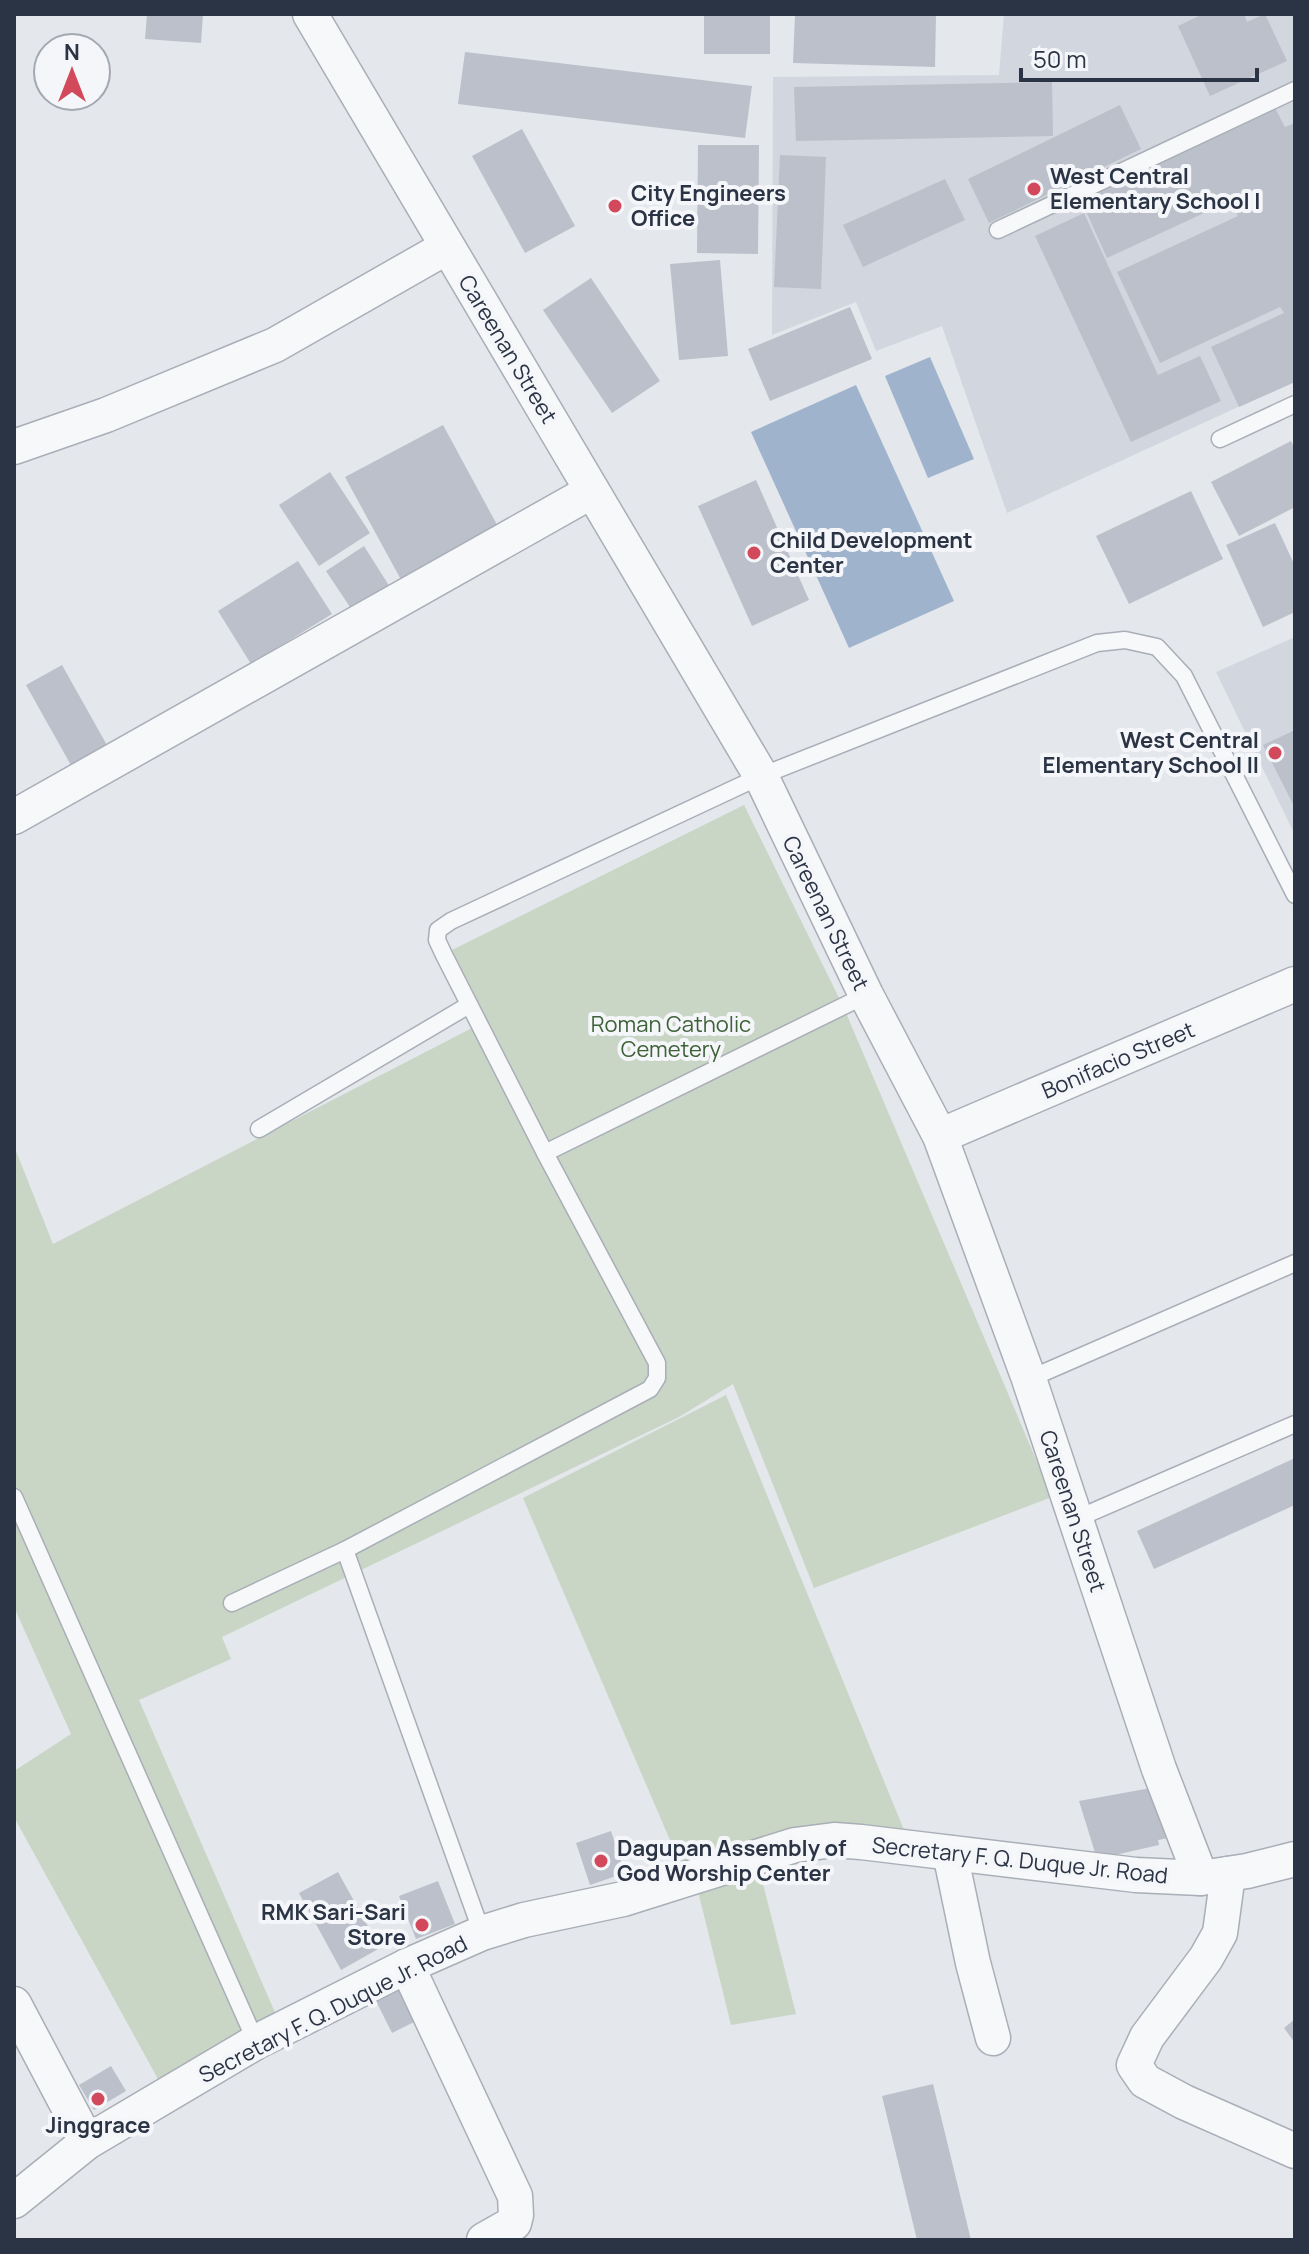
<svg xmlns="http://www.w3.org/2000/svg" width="1309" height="2254" font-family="Manrope,sans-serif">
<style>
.built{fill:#d2d6de}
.green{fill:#c9d6c5}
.water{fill:#9fb4cc}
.building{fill:#bbc0ca}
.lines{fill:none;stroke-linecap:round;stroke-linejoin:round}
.service-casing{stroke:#a9aeb7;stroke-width:19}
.minor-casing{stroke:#a9aeb7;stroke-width:37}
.service{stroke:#f7f8fa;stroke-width:16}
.minor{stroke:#f7f8fa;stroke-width:34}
.poi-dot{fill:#d1495b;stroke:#f4f6f9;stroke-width:3}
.labels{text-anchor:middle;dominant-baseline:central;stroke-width:8;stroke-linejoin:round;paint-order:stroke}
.poi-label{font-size:22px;font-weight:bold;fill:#2b3445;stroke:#f4f6f9;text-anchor:start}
.street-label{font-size:22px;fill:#2b3445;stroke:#f4f6f9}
.park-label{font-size:22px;fill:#3f6138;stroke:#f4f6f9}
</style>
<rect width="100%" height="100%" fill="#e4e7ec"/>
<g class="built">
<path d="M1004,14H1295V381L1007,513L942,326L876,351L856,302L772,335L773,77L999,75Z"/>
<path d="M1295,637V835L1216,672Z"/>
</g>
<g class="green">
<path d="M744,805L843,1006L1052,1497L814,1588L733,1384L679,1417L222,1637L231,1659L139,1700L277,2017L164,2090L14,1817V1771L71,1734L14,1607V1146L53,1244L476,1026L444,954Z"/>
<path d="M726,1395L904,1830L682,1868L523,1498Z"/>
<path d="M761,1876L796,2014L731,2025L698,1891Z"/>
</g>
<g class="water">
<path d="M930,357L974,459L928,478L885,376Z"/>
<path d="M856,385L954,601L849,648L751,432Z"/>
</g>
<g class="building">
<path d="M147,14H203L201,43L145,39Z"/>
<rect x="704" y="14" width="66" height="40"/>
<path d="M827,14H936L935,67L793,63L795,15L827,16Z"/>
<path d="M1203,14H1244L1247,22L1265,14L1287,61L1210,96L1178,26Z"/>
<path d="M465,52L752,86L745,138L458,104Z"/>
<path d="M1052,82L1053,136L796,141L794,87Z"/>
<path d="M1120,105L1141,149L989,223L968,179Z"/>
<path d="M1275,108L1285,127L1295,123V382L1239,407L1211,347L1284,313L1280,307L1160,363L1117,272L1238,216L1230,201L1107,258L1080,198Z"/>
<path d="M522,129L575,226L525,253L472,156Z"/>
<path d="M698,145H759L758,254L697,253Z"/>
<path d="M780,155L826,157L821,289L774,287Z"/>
<path d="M945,179L965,220L863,267L843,225Z"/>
<path d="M1084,213L1158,375L1200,356L1221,401L1131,442L1035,236Z"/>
<path d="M720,260L728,356L679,360L670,264Z"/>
<path d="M591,278L660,381L612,413L543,310Z"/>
<path d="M850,307L872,359L770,401L748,349Z"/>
<path d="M443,425L502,534L405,587L345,477Z"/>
<path d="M1291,441L1295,449V507L1239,536L1211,482Z"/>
<path d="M330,472L370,533L319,566L279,505Z"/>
<path d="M756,480L809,600L752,626L698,506Z"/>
<path d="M1191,491L1223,559L1129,604L1096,536Z"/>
<path d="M1275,523L1295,566V612L1263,627L1226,545Z"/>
<path d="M364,546L393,592L356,616L326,571Z"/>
<path d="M298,561L332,614L251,664L218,611Z"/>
<path d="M62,665L108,747L72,767L26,685Z"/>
<path d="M1295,730V808L1263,745Z"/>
<path d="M1295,1458V1505L1154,1569L1137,1531Z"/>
<path d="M1162,1786L1174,1837L1158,1840L1159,1845L1097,1859L1079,1801Z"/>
<path d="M611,1831L625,1873L590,1885L576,1843Z"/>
<path d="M338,1872L380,1948L341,1970L299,1893Z"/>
<path d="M438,1881L455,1924L416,1939L399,1896Z"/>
<path d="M399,1989L416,2021L392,2033L376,2001Z"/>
<path d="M1295,2019V2043L1284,2028Z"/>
<path d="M111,2066L126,2091L94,2110L79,2085Z"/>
<path d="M933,2084L971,2240H917L882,2096Z"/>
</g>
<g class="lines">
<g class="service-casing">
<g id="service">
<path d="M998,230L1295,90"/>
<path d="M1220,439L1295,404"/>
<path d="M259,1129L469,1005"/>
<path d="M545,1153L866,995"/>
<path d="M1029,1379L1295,1263"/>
<path d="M14,1497L256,2042"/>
<path d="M1076,1519L1295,1424"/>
<path d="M345,1550L482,1933"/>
<path d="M232,1603L345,1550L650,1389L657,1378V1363L545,1153L444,955L437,940L438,930L451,921L761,776L1097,643L1125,640L1157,647L1184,676L1295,895"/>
</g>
</g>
<g class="minor-casing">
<g id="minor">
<path d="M310,14L761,776L866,995L940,1136L1029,1379L1159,1769L1201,1878"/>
<path d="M14,447L106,415L275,345L447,247"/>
<path d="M14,817L592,491"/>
<path d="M940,1136L1295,984"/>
<path d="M950,1853L973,1963L993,2038"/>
<path d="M1228,1874L1220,1933L1206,1958L1147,2037L1134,2065L1145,2081L1184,2102L1295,2151"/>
<path d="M407,1966L515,2196L516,2215L514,2223L484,2240"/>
<path d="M14,2004L87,2142"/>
<path d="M14,2201L87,2142L256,2042L407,1966L482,1933L524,1920L623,1899L795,1845L834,1840L861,1842L1136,1875L1201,1878L1247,1871L1295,1859"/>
</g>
</g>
<use href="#service" class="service"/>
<use href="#minor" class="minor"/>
</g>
<g class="poi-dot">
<circle cx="1034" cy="189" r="8"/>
<circle cx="615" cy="206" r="8"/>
<circle cx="754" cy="553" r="8"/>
<circle cx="1275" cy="753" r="8"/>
<circle cx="601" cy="1861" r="8"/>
<circle cx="422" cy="1925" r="8"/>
<circle cx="98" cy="2099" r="8"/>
</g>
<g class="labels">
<g class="poi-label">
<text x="1050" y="176">West Central<tspan x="1050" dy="25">Elementary School I</tspan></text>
<text x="631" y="193">City Engineers<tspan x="631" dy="25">Office</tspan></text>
<text x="770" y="540">Child Development<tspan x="770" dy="25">Center</tspan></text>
<text x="1259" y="740" text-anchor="end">West Central<tspan x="1259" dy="25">Elementary School II</tspan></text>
<text x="617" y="1848">Dagupan Assembly of<tspan x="617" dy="25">God Worship Center</tspan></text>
<text x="406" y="1912" text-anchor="end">RMK Sari-Sari<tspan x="406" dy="25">Store</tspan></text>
<text x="98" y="2125" text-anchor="middle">Jinggrace</text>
</g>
<g class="street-label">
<text transform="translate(508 349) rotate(59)">Careenan Street</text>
<text transform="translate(826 913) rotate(64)">Careenan Street</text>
<text transform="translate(1118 1060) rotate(-23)">Bonifacio Street</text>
<text transform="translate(1073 1511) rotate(72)">Careenan Street</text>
<text transform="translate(1020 1860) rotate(6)">Secretary F. Q. Duque Jr. Road</text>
<text transform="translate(333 2009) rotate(-27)">Secretary F. Q. Duque Jr. Road</text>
</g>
<g class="park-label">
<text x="671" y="1024">Roman Catholic<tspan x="671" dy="25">Cemetery</tspan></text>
</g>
</g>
<rect width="1309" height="2254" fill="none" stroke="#2b3445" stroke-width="32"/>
<g transform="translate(72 72)"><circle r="38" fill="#f4f6f9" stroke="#a4a8b1" stroke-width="2"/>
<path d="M0-6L14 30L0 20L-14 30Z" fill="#d1495b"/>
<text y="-12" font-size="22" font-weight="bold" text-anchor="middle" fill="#2b3445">N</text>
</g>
<path d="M1021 68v12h236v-12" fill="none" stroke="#2b3445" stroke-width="4"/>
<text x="1033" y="68" font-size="24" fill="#2b3445" stroke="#f4f6f9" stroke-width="6" paint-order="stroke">50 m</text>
</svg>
